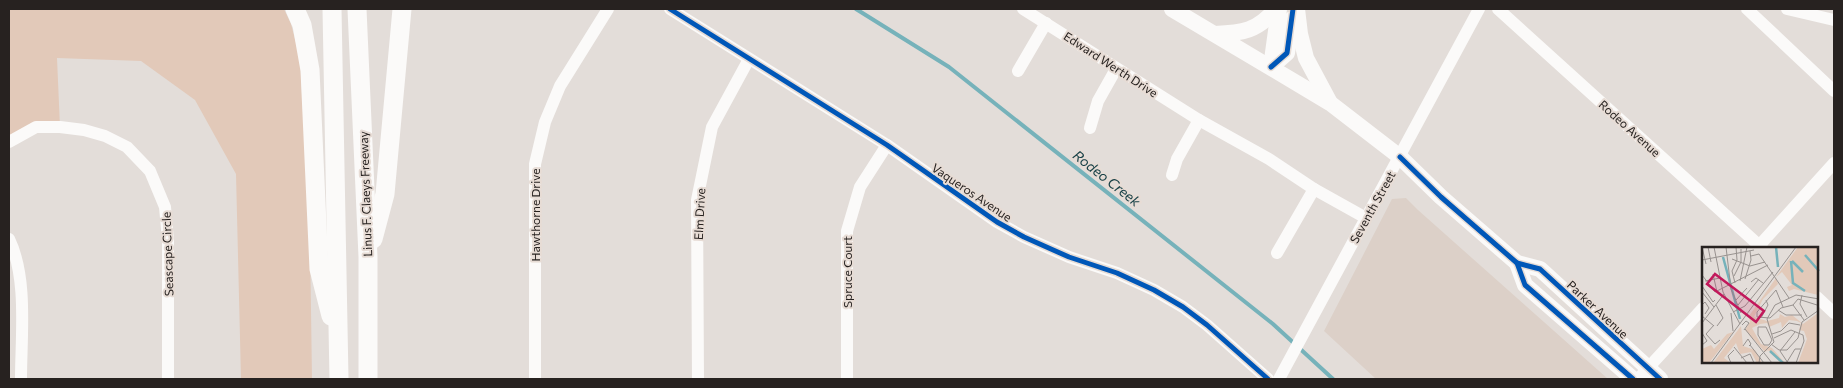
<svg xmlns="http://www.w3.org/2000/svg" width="1843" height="388" font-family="Commissioner,sans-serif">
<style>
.built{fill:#dcd0c8}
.green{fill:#e2c9b9}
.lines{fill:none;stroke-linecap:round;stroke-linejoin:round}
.stream{stroke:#76b2ba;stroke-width:4}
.minor{stroke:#fbfaf9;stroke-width:12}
.major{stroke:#fbfaf9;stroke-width:16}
.highway{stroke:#fbfaf9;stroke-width:19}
.cycleway-casing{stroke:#e7dcd5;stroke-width:8}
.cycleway{stroke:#0057b8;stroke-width:5}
.labels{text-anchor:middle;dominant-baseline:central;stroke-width:4;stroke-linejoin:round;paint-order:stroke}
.street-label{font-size:12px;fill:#272220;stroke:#e7dcd5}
.water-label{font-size:14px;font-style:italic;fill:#184147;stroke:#e7dcd5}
.inset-river{fill:none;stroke:#76b2ba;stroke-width:2.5}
.inset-road{fill:none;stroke:#98928f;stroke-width:1}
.view{fill:#c2185b;fill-opacity:0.15;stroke:#c2185b;stroke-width:2.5}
.inset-edge{fill:none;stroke:#272220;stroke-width:2.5}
</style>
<rect width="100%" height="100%" fill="#e3ddd9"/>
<path class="built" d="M1406,198L1418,210L1608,379H1376L1324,331L1392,199Z"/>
<path class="green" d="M9,9H284L291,24L300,58L310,239L312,379H241L236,174L195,100L141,61L57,58L60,127L9,140Z"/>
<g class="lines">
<path class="stream" d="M856,9L949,67L1273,324L1333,379"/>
<g class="minor">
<path d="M670,9L887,145L997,222L1024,237L1069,257L1117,273L1154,290L1183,307L1207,325L1268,379"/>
<path d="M1023,9L1199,120L1269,159L1314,189L1366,218"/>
<path d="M1498,9L1762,248"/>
<path d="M1747,9L1834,91"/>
<path d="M1787,9L1834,20"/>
<path d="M1018,71L1046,23"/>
<path d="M1090,128L1098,101L1116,69"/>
<path d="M9,142L36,127H60L84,130L105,136L127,147L150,171L165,207L168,240V379"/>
<path d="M1172,175L1177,159L1199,120"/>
<path d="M9,239C28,278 21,336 21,379"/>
<path d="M1757,248L1834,163"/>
<path d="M1277,253L1314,189"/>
<path d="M1817,297L1834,313"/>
<path d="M535,379V164L545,122L560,86L608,9"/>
<path d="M698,379L697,200L712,127L749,59"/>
<path d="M847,379V231L860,187L887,145"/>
<path d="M1279,379L1479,9"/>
<path d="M1638,379L1703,308"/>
</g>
<g class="major">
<path d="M1172,9L1330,103L1400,157L1441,197L1517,263L1540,269L1660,379"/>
<path d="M1297,9L1300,34L1306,58L1329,101"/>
<path d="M1215,34C1243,33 1257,31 1276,9"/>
<path d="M1271,67L1287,53L1292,19"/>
<path d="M1271,67L1279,9"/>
<path d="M1517,263L1525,285L1633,379"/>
</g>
<g class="highway">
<path d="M295,9L302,25L310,70L319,269L331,316"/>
<path d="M332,9L339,379"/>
<path d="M357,9L368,257V379"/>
<path d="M373,239L385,194L402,9"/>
</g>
<g class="cycleway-casing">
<g id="cycleway">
<path d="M670,9L887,145L997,222L1024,237L1069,257L1117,273L1154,290L1183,307L1207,325L1268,379"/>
<path d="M1271,67L1287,53L1293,9"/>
<path d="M1400,157L1441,197L1517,263L1540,269L1660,379"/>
<path d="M1517,263L1525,285L1633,379"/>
</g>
</g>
<use href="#cycleway" class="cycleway"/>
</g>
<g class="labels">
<g class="street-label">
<text transform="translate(1111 64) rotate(33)">Edward Werth Drive</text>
<text transform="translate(1630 128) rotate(42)">Rodeo Avenue</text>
<text transform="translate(972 192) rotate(34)">Vaqueros Avenue</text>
<text transform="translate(365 194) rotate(-92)">Linus F. Claeys Freeway</text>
<text transform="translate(1372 207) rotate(-61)">Seventh Street</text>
<text transform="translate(699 214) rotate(-87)">Elm Drive</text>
<text transform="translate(535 215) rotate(-90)">Hawthorne Drive</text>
<text transform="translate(167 254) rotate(-92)">Seascape Circle</text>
<text transform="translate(847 272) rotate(-90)">Spruce Court</text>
<text transform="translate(1598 309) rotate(43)">Parker Avenue</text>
</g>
<g class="water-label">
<text transform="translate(1107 178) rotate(38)">Rodeo Creek</text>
</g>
</g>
<g transform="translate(1702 247)">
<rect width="116" height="116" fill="#e3ddd9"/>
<path d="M96,0H116V48L92,42L87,44L85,40L90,38L80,25L74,30ZM74,31L76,37L61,52L52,70L65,74L77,71L78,67L83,70L90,68L101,77L116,66V116H96L105,92L102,84L97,83L99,76L95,74L87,73L80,81L79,75L67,80L65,76L58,77L50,81L59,97L70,101L83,116H79L66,103L63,105L43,83L48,75L47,69ZM39,79L41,99L53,103L60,116H55L49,105L38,107L34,96L22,111L29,116H11ZM31,85L7,116H0V102L9,98L12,102L25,87Z" fill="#e2c9b9"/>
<path class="inset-river" d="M74,0L76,20M103,8L117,24M21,10L38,72M89,14L91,36L103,44M90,14L101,25M68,104L81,116"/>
<path class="inset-road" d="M0,0L4,17M6,0L9,15M12,0L21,45L38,77M24,0L29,42L39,66M49,9L57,7L87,51M30,12L48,19L63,15M0,13L52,3M11,27L15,45M0,28L13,45L66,18M32,29L39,15V2M43,32L49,13L48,4M3,34L18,31M38,34L45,0M49,35L54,31L61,36M33,36L30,24L35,13L34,0M0,39L11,55L13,53M74,43L55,65V70L68,71L79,61L91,58M74,43L81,60M0,45L12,60M100,48L98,57L105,70M34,53L45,41M0,58L3,55L7,61L3,67M14,58L21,71L15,79M36,58L57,32M91,58L96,52L115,58M91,58L102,73M76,63L84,68H100M31,65L43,59L71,25M29,66L31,84M0,69L12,79M59,71L66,58L64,53M0,76L22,47M12,78L4,87L13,97L18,93M40,78L44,74L47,76L42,83M56,80H64L70,93L67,98H62L56,88ZM43,82L70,116M0,86L5,94L0,98M70,87L79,84L87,76L98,78M72,91L89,83L101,88L102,94L94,116M69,97L77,103H85L96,91L100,75L117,63M48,98L62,116M41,99L46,92L49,97L47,99M32,100L45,116M39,111L48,107L52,116M85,115L93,102H99M9,116L94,0M29,116L26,109L32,103M57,116L58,109L72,95L65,72L73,58L94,48L117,52M86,116L78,104L93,85"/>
<path class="view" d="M13,27L62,64L54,75L5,37Z"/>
<rect width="116" height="116" class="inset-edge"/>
</g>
<rect width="1843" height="388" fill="none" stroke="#272220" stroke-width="20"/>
</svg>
